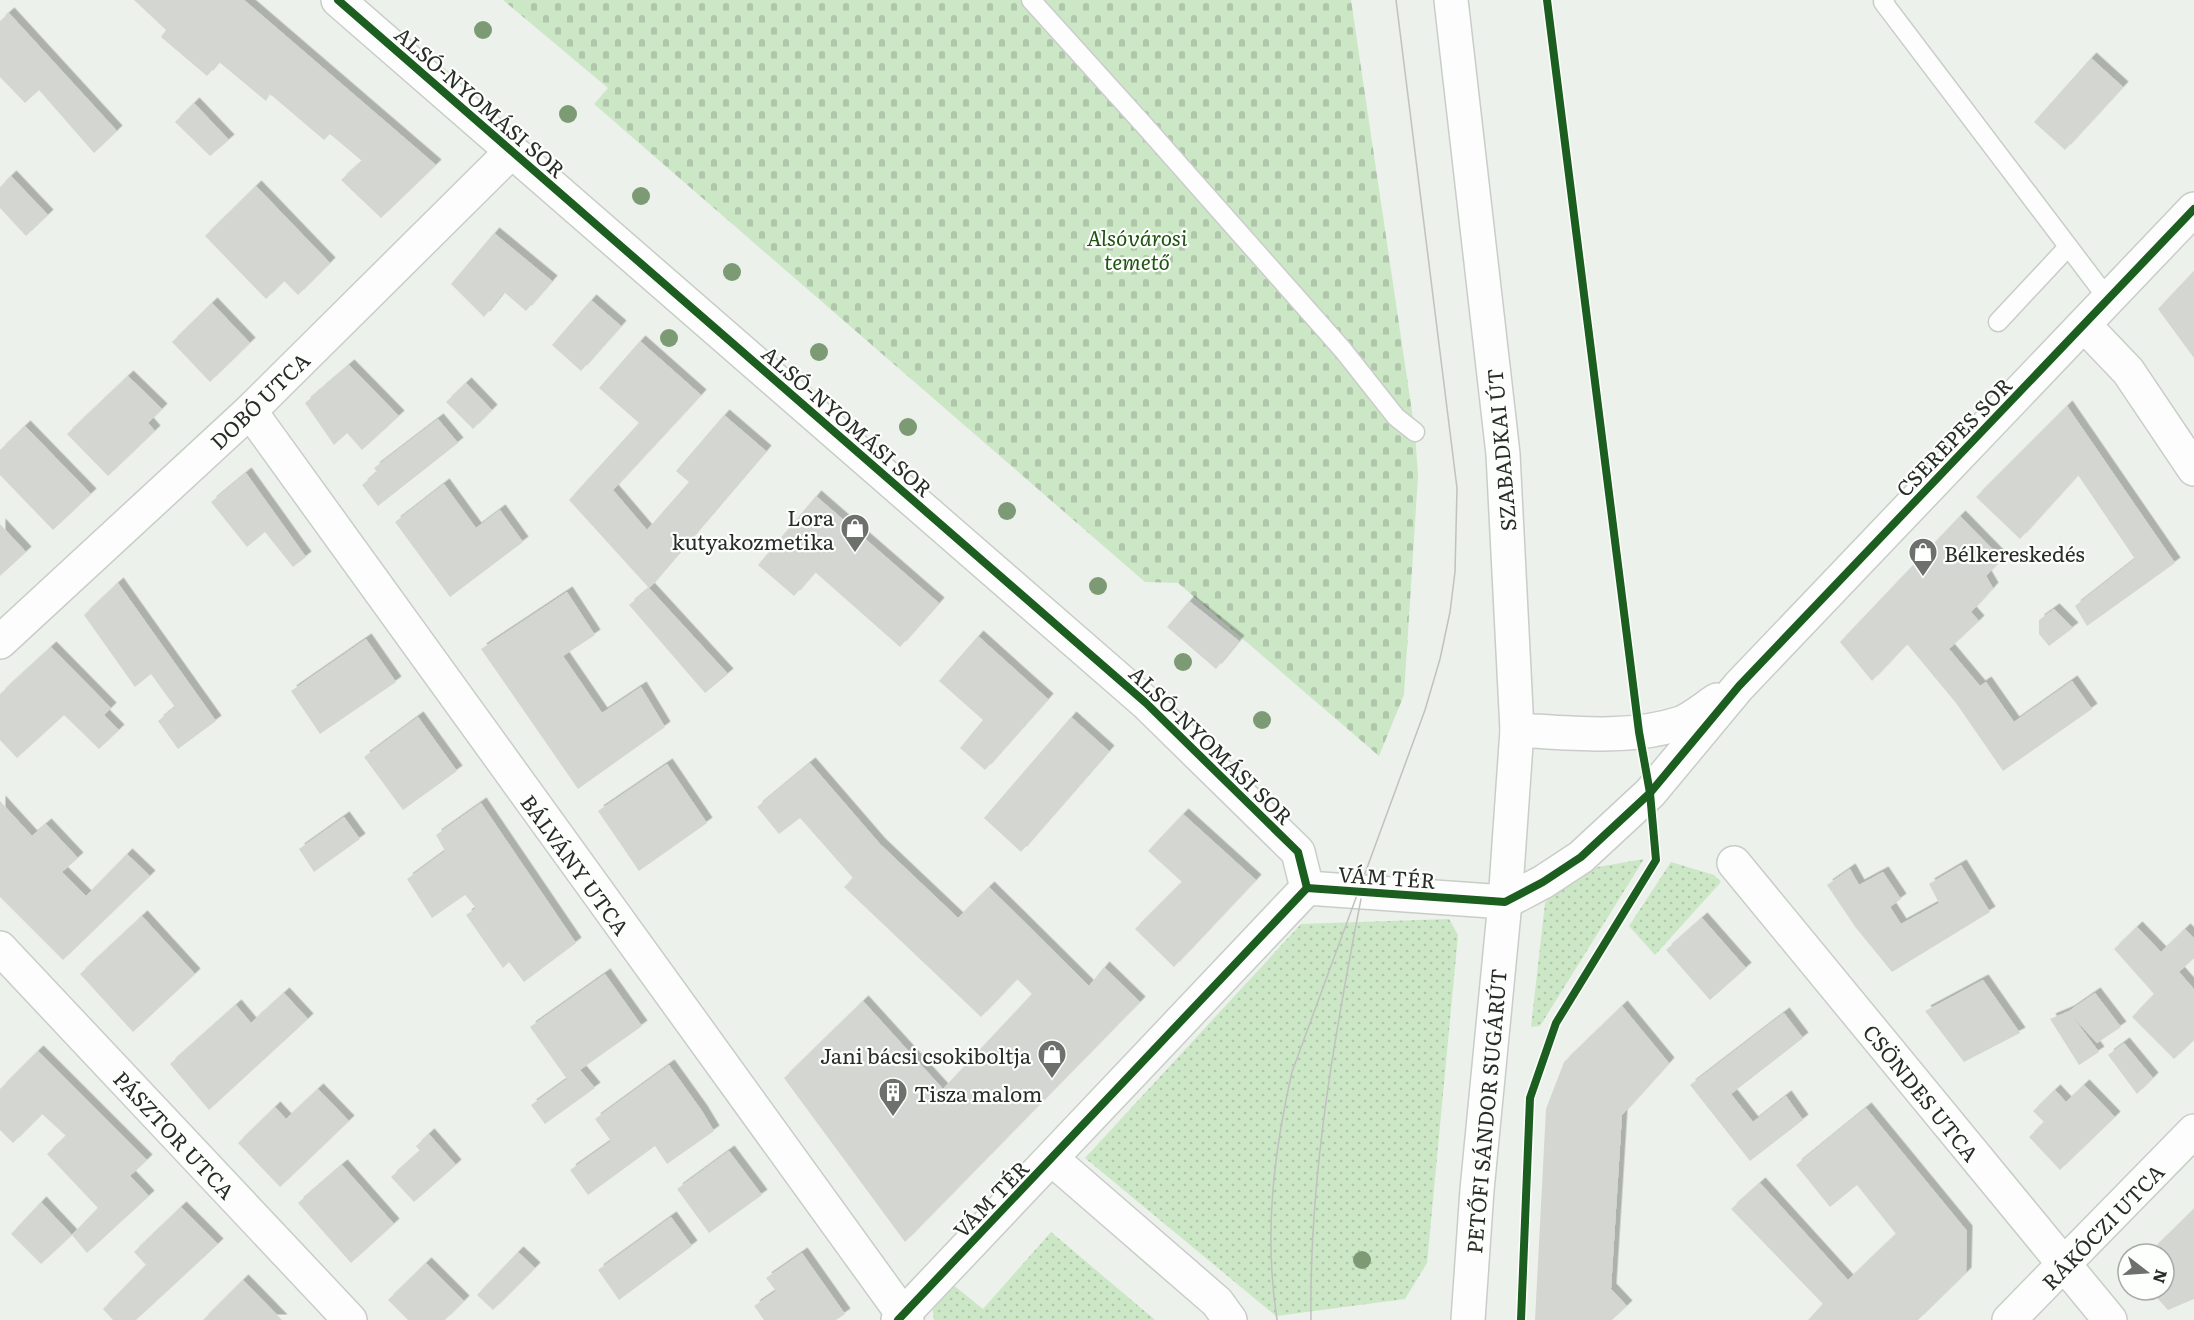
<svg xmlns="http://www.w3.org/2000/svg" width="2194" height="1320" font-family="Literata,serif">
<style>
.grass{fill:url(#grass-dots)}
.cemetery{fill:url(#cemetery-stones)}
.building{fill:#d4d6d2;filter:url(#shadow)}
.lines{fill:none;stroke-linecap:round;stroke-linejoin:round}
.service-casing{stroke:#c9cdc9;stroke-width:21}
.minor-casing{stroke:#c9cdc9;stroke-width:36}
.primary-casing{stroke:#c9cdc9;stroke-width:36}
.service{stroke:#fcfdfc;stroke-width:18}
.minor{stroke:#fcfdfc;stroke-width:33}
.primary{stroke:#fcfdfc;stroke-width:33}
.tram{stroke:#c1c1c0;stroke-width:1.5}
.cycleway-casing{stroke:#fdfffc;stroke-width:11}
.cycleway{stroke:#1b5e20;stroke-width:8}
.tree{fill:#7c9a74}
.labels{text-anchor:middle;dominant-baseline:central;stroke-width:4.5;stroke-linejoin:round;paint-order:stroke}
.street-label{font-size:21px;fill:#282b27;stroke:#fdfffc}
.park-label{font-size:21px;font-style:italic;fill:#205212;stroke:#fdfffc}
.poi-label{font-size:21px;fill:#282b27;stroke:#fdfffc;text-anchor:end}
</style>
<defs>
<pattern id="grass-dots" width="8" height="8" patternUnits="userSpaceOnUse" patternTransform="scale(1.5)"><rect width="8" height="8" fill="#cce7c6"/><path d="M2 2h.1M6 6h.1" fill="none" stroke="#afc6aa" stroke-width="1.8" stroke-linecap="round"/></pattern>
<pattern id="cemetery-stones" width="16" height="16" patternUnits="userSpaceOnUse" patternTransform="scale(1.5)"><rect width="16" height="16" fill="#cce7c6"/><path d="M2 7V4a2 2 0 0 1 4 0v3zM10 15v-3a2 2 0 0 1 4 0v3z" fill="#afc6aa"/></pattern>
<filter id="shadow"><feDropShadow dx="5.5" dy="-5.5" stdDeviation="0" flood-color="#0004"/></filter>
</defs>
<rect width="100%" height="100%" fill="#ecf1eb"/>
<g class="grass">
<path d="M1644,859L1540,1026L1531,1027L1545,903L1575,871Z"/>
<path d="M1671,862L1714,875L1721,882L1655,955L1629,926Z"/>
<path d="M1449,919L1458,935L1427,1263L1405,1299L1276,1316L1085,1158L1301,924Z"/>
<path d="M1051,1232L1155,1320H934L932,1306L952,1284L983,1309Z"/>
</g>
<path class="cemetery" d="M503,0H1351L1415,432L1418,476L1404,695L1379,756L1178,583L1145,582L594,104L608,88Z"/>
<g class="building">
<path d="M134,0H244L436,165L381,218L341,180L362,161L330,134L324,140L270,94L266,101L219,62L207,76L161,37L166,30Z"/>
<path d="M9,13L117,131L94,153L39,90L25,103L0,77V21Z"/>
<path d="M2091,58L2123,87L2065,150L2034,122Z"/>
<path d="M194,103L229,140L210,156L175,122Z"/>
<path d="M11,176L48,215L26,236L0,208V187Z"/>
<path d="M256,186L330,263L298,295L284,281L266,299L205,236Z"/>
<path d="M494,233L552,281L526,311L504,292L484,317L451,284Z"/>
<path d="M2194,271V358L2158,309Z"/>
<path d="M591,300L621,326L581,371L552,345Z"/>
<path d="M212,303L250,343L210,382L172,342Z"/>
<path d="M640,341L701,395L613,490L647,530L689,482L676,471L724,415L766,451L649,588L728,674L705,693L629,605L649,588L569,500L639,423L599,388Z"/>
<path d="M349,365L399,416L362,450L347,433L334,445L305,403Z"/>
<path d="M128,376L162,409L148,423L155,431L108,476L67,434Z"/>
<path d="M466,383L492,410L473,429L446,402Z"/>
<path d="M2067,406L2175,563L2087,626L2075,606L2135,559L2078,475L2020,539L1976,497Z"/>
<path d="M438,419L458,443L378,506L362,485L377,472L374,468Z"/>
<path d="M25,426L91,494L53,530L0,475V450Z"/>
<path d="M246,473L306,557L293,567L265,532L247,547L211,502Z"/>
<path d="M444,484L476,528L500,510L523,542L450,597L395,522Z"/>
<path d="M816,496L939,603L900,647L815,572L794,596L758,565Z"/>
<path d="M1960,516L2002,559L1986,576L1993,588L1971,612L1979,621L1949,649L1980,686L1986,682L2014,722L2072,681L2092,709L2003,771L1956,703L1907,644L1872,681L1840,642Z"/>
<path d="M0,524L26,552L0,576Z"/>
<path d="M118,583L216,721L178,749L158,721L175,707L151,674L135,687L84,615Z"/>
<path d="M567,592L595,635L563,656L602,713L641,687L665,727L578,789L481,649Z"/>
<path d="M1189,601L1239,641L1216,669L1167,627Z"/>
<path d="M2054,609L2073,628L2049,646L2039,634V620Z"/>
<path d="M978,636L1048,699L985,770L960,748L983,720L939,681Z"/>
<path d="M366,639L396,682L320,734L291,691Z"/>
<path d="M51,647L111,708L104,715L119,730L99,749L64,715L17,758L0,740V694Z"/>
<path d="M418,717L457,771L403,810L364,757Z"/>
<path d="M1071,717L1109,751L1021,852L984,818Z"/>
<path d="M810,763L880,844L958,918L989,887L1089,986L1104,967L1140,1002L905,1242L784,1078L863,1001L943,1089L1032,994L1017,979L981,1017L844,887L853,878L800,818L779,834L757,807Z"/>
<path d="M667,764L707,823L639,871L598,811Z"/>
<path d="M0,801L32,836L46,824L78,858L62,872L86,896L127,854L150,876L63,960L0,897Z"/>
<path d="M481,803L576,943L524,982L509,962L503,968L466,915L476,908L465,895L432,918L407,879L445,851L436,835Z"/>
<path d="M1183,814L1256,880L1174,967L1135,929L1182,882L1148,851Z"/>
<path d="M344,817L360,839L314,872L299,849Z"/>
<path d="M1961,865L1990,912L1892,972L1856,928L1827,885L1850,869L1859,885L1883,872L1901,899L1890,907L1901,924L1939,903L1929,884Z"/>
<path d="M142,916L195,974L133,1032L80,974Z"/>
<path d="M1702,918L1746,968L1710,1000L1666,950Z"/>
<path d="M2137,927L2161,952L2185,929L2194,938V958L2179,972L2194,989V1040L2174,1059L2132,1017L2154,994L2114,949Z"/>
<path d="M605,974L642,1026L580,1070L595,1088L545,1124L531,1105L567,1079L530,1027Z"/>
<path d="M1983,980L2020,1033L1964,1062L1925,1011Z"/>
<path d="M284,993L308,1019L209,1110L170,1064L236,1005L251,1023Z"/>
<path d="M2095,993L2121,1027L2097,1043L2072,1016L2099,1052L2079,1065L2050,1019L2069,1011Z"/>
<path d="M1622,1006L1669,1063L1622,1115L1611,1289L1627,1306L1612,1320H1535L1546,1109L1564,1062Z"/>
<path d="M1784,1013L1803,1038L1731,1094L1753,1122L1786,1096L1803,1120L1750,1161L1690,1085Z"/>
<path d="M2124,1043L2153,1078L2137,1094L2108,1055Z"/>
<path d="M38,1051L147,1160L130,1176L149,1196L87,1253L72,1235L98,1208L47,1154L66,1136L42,1114L13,1143L0,1130V1089Z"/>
<path d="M669,1065L702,1111L714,1131L667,1164L655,1146L588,1195L570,1170L611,1141L595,1119Z"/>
<path d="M2084,1085L2115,1117L2060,1170L2029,1137L2044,1122L2033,1111L2055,1090L2066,1102Z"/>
<path d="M318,1089L349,1121L280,1187L238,1143L275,1107L286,1119Z"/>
<path d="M1866,1108L1967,1231L1966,1273L1918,1320H1808L1823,1304L1731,1209L1760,1183L1848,1280L1896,1234L1857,1185L1830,1207L1796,1165Z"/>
<path d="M429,1134L456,1165L414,1202L391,1177L420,1151L416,1146Z"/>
<path d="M729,1151L762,1195L709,1233L677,1189Z"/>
<path d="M342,1165L394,1224L351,1263L298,1203Z"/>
<path d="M41,1202L72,1235L41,1264L11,1234Z"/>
<path d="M181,1207L218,1244L136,1320H113L103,1309L146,1265L134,1252Z"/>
<path d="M2194,1209V1299L2168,1310L2150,1290H2164V1254H2148Z"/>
<path d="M671,1217L692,1246L619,1300L598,1270Z"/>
<path d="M518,1252L535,1268L493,1310L477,1295Z"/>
<path d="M802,1253L845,1314L836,1320H764L754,1306L776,1291L766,1278Z"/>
<path d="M426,1263L464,1301L445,1320H408L388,1300Z"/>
<path d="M243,1280L282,1320H203Z"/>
</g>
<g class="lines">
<g class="service-casing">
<g id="service">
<path d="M1031,0L1144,125L1343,350L1396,417L1415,432"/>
<path d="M1885,0L1883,2L2108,299"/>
<path d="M1998,322L2068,247"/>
</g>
</g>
<g class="minor-casing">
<g id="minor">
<path d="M338,0L1146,703L1298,852L1307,888"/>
<path d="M2084,325L2128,371L2194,469"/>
<path d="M250,411L907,1320"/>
<path d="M0,642L250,411L512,151"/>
<path d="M1517,730C1570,733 1630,740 1681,723C1693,718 1706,707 1717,700"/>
<path d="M1734,863L2110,1320"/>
<path d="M0,948L350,1320"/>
<path d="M1052,1159L1217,1302L1230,1320"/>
<path d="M898,1320L1307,888L1505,902L1543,882L1581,857L1650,793L1739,686L2194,209"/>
<path d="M2009,1320L2194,1131"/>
</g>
</g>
<g class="primary-casing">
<path id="primary" d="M1451,0L1503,454L1517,730L1505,902L1477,1190L1468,1320"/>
</g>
<use href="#service" class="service"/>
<use href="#minor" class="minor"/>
<use href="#primary" class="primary"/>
<g class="tram">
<path d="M1277,1320C1264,1235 1273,1156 1292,1072L1425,710L1440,659L1450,612L1455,572L1457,488L1396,0"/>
<path d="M1311,1320C1309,1178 1334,1038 1361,899"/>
</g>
<g class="cycleway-casing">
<g id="cycleway">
<path d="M338,0L1146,703L1298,852L1307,888"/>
<path d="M898,1320L1307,888L1505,902L1543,882L1581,857L1650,793L1739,686L2194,209"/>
<path d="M1521,1320L1530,1098L1556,1023L1656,860L1650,793L1639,732L1547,0"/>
</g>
</g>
<use href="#cycleway" class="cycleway"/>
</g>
<g class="tree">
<circle cx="483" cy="30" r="9"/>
<circle cx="568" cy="114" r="9"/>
<circle cx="641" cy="196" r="9"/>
<circle cx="732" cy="272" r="9"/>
<circle cx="669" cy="338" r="9"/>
<circle cx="819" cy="352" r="9"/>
<circle cx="908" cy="427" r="9"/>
<circle cx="1007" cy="511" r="9"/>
<circle cx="1098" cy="586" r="9"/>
<circle cx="1183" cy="662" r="9"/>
<circle cx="1262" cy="720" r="9"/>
<circle cx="1362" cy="1260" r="9"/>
</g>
<defs>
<g id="shop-pin" transform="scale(1.5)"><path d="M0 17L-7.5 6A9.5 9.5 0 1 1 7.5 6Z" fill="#6d706c" stroke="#fdfffc"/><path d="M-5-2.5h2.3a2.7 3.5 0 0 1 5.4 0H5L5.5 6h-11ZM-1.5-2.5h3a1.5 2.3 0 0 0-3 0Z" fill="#fff"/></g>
<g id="building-pin" transform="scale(1.5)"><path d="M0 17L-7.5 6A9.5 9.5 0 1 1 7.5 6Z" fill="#6d706c" stroke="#fdfffc"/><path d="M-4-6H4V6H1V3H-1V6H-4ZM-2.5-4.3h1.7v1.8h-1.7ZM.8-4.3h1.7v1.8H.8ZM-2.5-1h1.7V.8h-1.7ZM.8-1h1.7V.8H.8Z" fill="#fff"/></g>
</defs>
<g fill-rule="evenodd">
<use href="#shop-pin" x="855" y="528"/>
<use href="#shop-pin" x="1923" y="552"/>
<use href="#shop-pin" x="1052" y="1054"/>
<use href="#building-pin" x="893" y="1092"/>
</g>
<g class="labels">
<g class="street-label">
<text transform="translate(481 101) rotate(41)">ALSÓ-NYOMÁSI SOR</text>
<text transform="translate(259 400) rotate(-44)">DOBÓ UTCA</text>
<text transform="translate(848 420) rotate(41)">ALSÓ-NYOMÁSI SOR</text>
<text transform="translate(1953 436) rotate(-46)">CSEREPES SOR</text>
<text transform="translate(1500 450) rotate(-95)">SZABADKAI ÚT</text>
<text transform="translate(1212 744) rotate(44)">ALSÓ-NYOMÁSI SOR</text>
<text transform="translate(576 864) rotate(54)">BÁLVÁNY UTCA</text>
<text transform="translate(1387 876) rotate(4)">VÁM TÉR</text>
<text transform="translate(1922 1092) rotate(51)">CSÖNDES UTCA</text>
<text transform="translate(1485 1111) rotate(-85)">PETŐFI SÁNDOR SUGÁRÚT</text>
<text transform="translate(175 1134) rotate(47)">PÁSZTOR UTCA</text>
<text transform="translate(990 1198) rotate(-46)">VÁM TÉR</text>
<text transform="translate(2102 1226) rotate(-46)">RÁKÓCZI UTCA</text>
</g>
<g class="park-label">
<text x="1137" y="236">Alsóvárosi<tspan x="1137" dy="24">temető</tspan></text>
</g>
<g class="poi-label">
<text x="834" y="516">Lora<tspan x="834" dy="24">kutyakozmetika</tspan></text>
<text x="1944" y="552" text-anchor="start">Bélkereskedés</text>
<text x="1031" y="1054">Jani bácsi csokiboltja</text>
<text x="914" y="1092" text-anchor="start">Tisza malom</text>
</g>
</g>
<g transform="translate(2146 1272) rotate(107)"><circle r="28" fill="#fdfffc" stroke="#a8aaa7" stroke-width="1.5"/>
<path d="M0-4.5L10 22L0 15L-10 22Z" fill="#6d706c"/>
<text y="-9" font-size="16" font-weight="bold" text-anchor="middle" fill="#282b27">N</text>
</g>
</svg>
